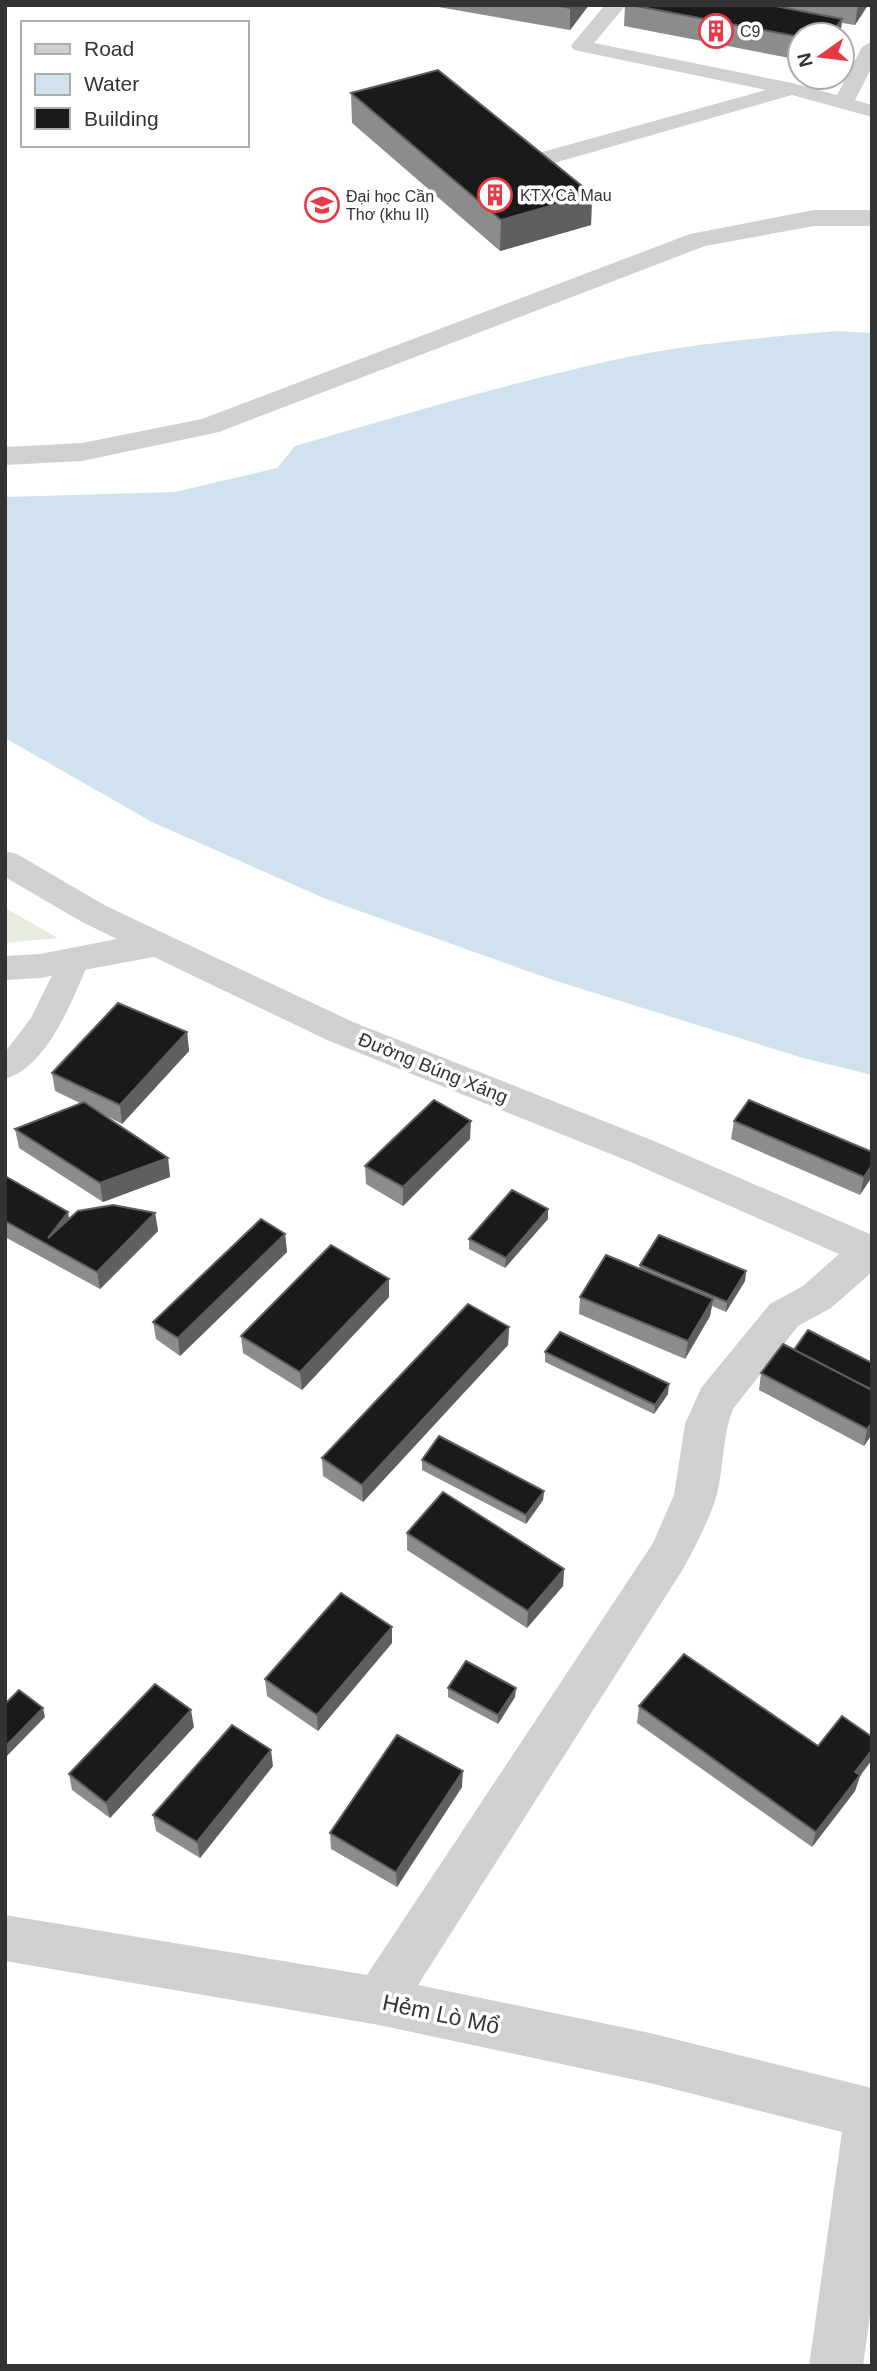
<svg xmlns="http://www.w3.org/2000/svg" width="877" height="2371" font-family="Arial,sans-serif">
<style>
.green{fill:#e6ecdf}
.water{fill:#cfe2ee}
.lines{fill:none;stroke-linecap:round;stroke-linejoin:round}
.lane{fill:#d0d0d0;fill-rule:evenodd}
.street{fill:#d0d0d0;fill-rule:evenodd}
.wall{fill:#8c8c8c}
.shaded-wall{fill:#5f5f5f}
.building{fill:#1a1a1a;stroke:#5f5f5f;stroke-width:2}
.labels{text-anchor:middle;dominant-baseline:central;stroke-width:7;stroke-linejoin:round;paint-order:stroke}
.far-poi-label{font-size:16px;fill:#333;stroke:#fff;text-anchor:start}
.street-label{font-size:19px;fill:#333;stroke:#fff}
.near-street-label{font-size:23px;fill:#333;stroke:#fff}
</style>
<rect width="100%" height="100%" fill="#fff"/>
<path class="green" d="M5,908L58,938L5,943Z"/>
<path class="water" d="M836,331L872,333V1075L803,1058L550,979L326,899L152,822L5,738V497L175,492L277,468L295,446C399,416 503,385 609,361C683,344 760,338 836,331Z"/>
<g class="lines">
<g class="lane">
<path d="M605,5H626L594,43L792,83L837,95L862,47L872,41V67L855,100L872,105V117L792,95L526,171H510L507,166L510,161L766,90L574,50L571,46L574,42Z"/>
<path d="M75,948L86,951L90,959C73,998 49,1066 5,1079V1052L31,1018L64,951Z"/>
</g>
<g class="street">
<path d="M814,210H872V226H814L705,246L219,432L82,461L5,465V447L82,443L202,419L690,234Z"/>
<path d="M5,851L17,854L106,906L353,1022L654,1141L872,1235V1272L831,1308L798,1326L733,1409C722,1436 724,1466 717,1494C709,1521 696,1545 683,1569L418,1985L650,2033L872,2088V2300L863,2366H809L842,2132L650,2083L379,2025L5,1961V1915L367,1975L653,1543L674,1495L685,1424L701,1388L770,1304L803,1286L839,1254L628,1161L327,1040L154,957L40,978L5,980V956L40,954L117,939L82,922L5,877Z"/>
</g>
</g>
<g class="wall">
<path d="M427,5H589L570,30Z"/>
<path d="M625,5H868L855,25L842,23L840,35H800V60L624,26Z"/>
<path d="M351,93L592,194L591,225L500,251L352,123Z"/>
<path d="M187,1032L189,1051L122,1124L103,1114L168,1158L170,1177L103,1202L19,1148L15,1129L80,1103L55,1091L52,1073Z"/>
<path d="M734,1121L872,1152L860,1195L731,1139Z"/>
<path d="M470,1139L403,1206L366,1184L365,1166Z"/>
<path d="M5,1176L69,1219L155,1213L158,1231L100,1289L5,1237Z"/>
<path d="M548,1209V1219L505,1268L469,1249V1239Z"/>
<path d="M285,1234L287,1252L180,1356L156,1339L153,1322Z"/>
<path d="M640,1265L746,1271L745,1281L726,1312L712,1306L710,1316L685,1359L579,1314L580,1297L639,1269Z"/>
<path d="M389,1297L302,1390L243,1353L241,1336Z"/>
<path d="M509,1327L508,1345L363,1502L323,1476L322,1458Z"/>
<path d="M794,1350L872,1434L864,1446L759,1390L761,1373Z"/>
<path d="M545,1352L668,1394L654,1414L545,1362Z"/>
<path d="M422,1460L544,1491L543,1500L526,1524L422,1470Z"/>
<path d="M407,1533L564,1569L563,1586L527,1628L407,1550Z"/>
<path d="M392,1643L318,1731L267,1696L265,1679Z"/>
<path d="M448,1688L515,1697L498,1724L448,1697Z"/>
<path d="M639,1706L860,1776L855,1791L812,1847L637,1723Z"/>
<path d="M194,1727L110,1818L72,1790L69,1774Z"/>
<path d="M273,1766L200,1858L156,1831L153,1815Z"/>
<path d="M462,1787L397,1887L331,1849L330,1833Z"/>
</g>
<g class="shaded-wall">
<path d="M573,5H589L570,30V8Z"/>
<path d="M858,5H868L855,25Z"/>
<path d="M842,19L840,35H830Z"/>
<path d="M592,194L591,225L500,251L501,220Z"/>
<path d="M187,1032L189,1051L122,1124L120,1105Z"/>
<path d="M471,1121L470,1139L403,1206V1187Z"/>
<path d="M168,1158L170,1177L103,1202L100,1183Z"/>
<path d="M872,1165V1177L860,1195L864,1177Z"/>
<path d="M548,1209V1219L505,1268L506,1258Z"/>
<path d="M68,1212L71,1230L48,1238Z"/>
<path d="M155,1213L158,1231L100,1289L97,1272Z"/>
<path d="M285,1234L287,1252L180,1356L178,1338Z"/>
<path d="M746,1271L745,1281L726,1312L727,1302Z"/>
<path d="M389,1279V1297L302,1390L300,1372Z"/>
<path d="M713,1299L710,1316L685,1359L688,1341Z"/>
<path d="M509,1327L508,1345L363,1502L362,1485Z"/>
<path d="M669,1384L668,1394L654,1414L655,1405Z"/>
<path d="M872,1423V1434L864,1446L867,1429Z"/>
<path d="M544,1491L543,1500L526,1524V1515Z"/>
<path d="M564,1569L563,1586L527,1628L528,1611Z"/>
<path d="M392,1627V1643L318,1731L317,1715Z"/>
<path d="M516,1688L515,1697L498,1724V1715Z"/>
<path d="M43,1708L45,1717L5,1758V1747Z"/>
<path d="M191,1710L194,1727L110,1818L106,1803Z"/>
<path d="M271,1750L273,1766L200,1858L197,1842Z"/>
<path d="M872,1750V1760L860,1776L855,1791L812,1847L816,1832L855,1772Z"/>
<path d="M463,1771L462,1787L397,1887L396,1872Z"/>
</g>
<g class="building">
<path d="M555,5H573L570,8Z"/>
<path d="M631,5H770L842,19L830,35H800V37Z"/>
<path d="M438,70L592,194L501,220L351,93Z"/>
<path d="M118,1003L187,1032L120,1105L52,1073Z"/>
<path d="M434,1100L471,1121L403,1187L365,1166Z"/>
<path d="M749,1100L872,1152V1165L864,1177L734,1121Z"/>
<path d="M84,1102L168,1158L100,1183L15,1129Z"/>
<path d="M5,1176L68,1212L48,1238L78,1211L113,1205L155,1213L97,1272L5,1221Z"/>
<path d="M512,1190L548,1209L506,1258L469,1239Z"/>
<path d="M261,1219L285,1234L178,1338L153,1322Z"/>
<path d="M659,1235L746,1271L727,1302L640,1265Z"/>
<path d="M331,1245L389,1279L300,1372L241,1336Z"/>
<path d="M606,1255L713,1299L688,1341L580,1297Z"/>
<path d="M468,1304L509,1327L362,1485L322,1458Z"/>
<path d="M808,1330L872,1363V1390L794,1350Z"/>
<path d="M560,1332L669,1384L655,1405L545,1352Z"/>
<path d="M783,1344L872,1390V1423L867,1429L761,1373Z"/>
<path d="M439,1436L544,1491L526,1515L422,1460Z"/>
<path d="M443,1492L564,1569L528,1611L407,1533Z"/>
<path d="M341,1593L392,1627L317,1715L265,1679Z"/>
<path d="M684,1654L818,1746L842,1716L872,1737V1750L855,1772L860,1775L816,1832L639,1706Z"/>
<path d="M466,1661L516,1688L498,1715L448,1688Z"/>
<path d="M155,1684L191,1710L106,1803L69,1774Z"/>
<path d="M19,1690L43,1708L5,1747V1704Z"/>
<path d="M232,1725L271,1750L197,1842L153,1815Z"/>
<path d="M397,1735L463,1771L396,1872L330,1833Z"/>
</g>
<defs>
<g id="building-ring" transform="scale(1.75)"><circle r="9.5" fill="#fff" stroke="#e63946" stroke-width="1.5"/><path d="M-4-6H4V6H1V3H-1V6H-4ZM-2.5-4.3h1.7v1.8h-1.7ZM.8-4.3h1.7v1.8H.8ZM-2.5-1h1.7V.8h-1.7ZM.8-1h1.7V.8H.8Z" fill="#e63946"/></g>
<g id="university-ring" transform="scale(1.75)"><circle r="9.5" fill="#fff" stroke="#e63946" stroke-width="1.5"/><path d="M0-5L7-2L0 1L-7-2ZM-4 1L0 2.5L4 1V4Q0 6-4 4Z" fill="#e63946"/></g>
</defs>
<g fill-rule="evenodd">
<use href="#building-ring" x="716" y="31"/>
<use href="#building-ring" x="495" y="195"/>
<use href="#university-ring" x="322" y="205"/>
</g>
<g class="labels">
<g class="far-poi-label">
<text x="740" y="31">C9</text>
<text x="520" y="195">KTX Cà Mau</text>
<text x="346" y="196">Đại học Cần<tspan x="346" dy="18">Thơ (khu II)</tspan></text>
</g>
<g class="street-label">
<text transform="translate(433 1068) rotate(22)">Đường Búng Xáng</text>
</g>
<g class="near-street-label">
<text transform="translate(441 2014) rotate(12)">Hẻm Lò Mổ</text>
</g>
</g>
<rect width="877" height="2371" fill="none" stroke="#333333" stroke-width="14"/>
<rect x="21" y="21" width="228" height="126" fill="#ffffff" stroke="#adadad" stroke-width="2"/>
<rect x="35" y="44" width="35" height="10" fill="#d0d0d0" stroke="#adadad" stroke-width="2"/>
<text x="84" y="56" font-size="21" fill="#333333">Road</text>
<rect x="35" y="74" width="35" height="21" fill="#cfe2ee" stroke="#adadad" stroke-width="2"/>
<text x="84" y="91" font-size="21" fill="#333333">Water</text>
<rect x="35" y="108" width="35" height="21" fill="#1a1a1a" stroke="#adadad" stroke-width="2"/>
<text x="84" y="126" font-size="21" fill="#333333">Building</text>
<g transform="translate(821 56) rotate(256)"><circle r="33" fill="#ffffff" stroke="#adadad" stroke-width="2"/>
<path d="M0-5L12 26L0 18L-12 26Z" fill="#e63946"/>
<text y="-10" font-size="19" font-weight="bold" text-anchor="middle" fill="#333333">N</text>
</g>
</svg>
